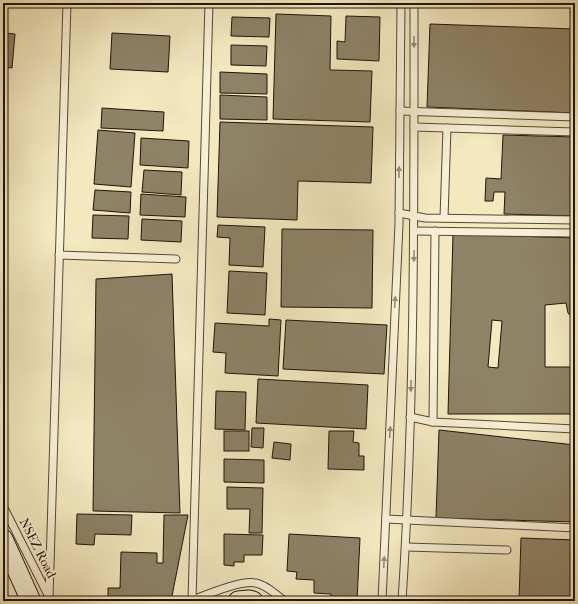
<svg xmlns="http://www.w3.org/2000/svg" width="578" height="604" font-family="'IM FELL French Canon',serif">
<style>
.building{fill:#8e8267;stroke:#201309;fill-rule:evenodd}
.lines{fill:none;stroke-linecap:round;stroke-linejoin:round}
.lane-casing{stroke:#554836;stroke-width:9}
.secondary-casing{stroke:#201309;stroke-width:21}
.lane{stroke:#f7f0d5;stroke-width:7}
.secondary{stroke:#f7f0d5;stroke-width:19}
.oneway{fill:#968d79}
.labels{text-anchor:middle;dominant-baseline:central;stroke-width:4;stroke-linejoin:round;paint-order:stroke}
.street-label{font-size:13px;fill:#201309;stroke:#f7f0d5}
</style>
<rect width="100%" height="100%" fill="#f3e8be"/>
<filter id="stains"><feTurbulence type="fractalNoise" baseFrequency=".005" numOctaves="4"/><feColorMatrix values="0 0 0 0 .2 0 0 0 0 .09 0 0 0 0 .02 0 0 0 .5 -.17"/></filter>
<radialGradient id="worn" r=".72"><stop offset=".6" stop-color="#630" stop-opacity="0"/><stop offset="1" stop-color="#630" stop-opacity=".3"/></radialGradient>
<g class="building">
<path d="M276,14L331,16L330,70L372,71L370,122L273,119Z"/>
<path d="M346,16L380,17L379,61L337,59V41L345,42Z"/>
<path d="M232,17L270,18L269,37L231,36Z"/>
<path d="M430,24L575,29V113L427,107Z"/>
<path d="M5,33L15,34L12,68L3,67Z"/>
<path d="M112,33L170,36L168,72L110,69Z"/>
<path d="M231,45L267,46L266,66L231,65Z"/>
<path d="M220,72L267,74V94L220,93Z"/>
<path d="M220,95L267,97V120L220,119Z"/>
<path d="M102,108L164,112L163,131L101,128Z"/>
<path d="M220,122L373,127L371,183L298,181L297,220L217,217Z"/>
<path d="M98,130L135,133L131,187L94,184Z"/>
<path d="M503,135L575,137V216L504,214L505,192H494L493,201H485L486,178L501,179Z"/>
<path d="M141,138L189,141L188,168L140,165Z"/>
<path d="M144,170L182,172L181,195L142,192Z"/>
<path d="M95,190L131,192L130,213L93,210Z"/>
<path d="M141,194L186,197L185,217L140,215Z"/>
<path d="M93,215L129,216L128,239L92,238Z"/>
<path d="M142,219L182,221L181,242L141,240Z"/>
<path d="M218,225L265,227L263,267L229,265L230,238L217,237Z"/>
<path d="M282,229L373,230L372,308L281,307Z"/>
<path d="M453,234L575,238V321L568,313L566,303L545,305V367H575V414H448ZM492,320L502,321L498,368L488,367Z"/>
<path d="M229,271L267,273L265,315L227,313Z"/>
<path d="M172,274L180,513L93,511L96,279Z"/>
<path d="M269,319L281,320L278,376L225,373L226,353L213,352L215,323L269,326Z"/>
<path d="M286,320L387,325L384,374L283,369Z"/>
<path d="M258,379L368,385L366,429L256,423Z"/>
<path d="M216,391L246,392L245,430L215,429Z"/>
<path d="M252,428H264L263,448L251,447Z"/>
<path d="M439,430L575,445V522L436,518Z"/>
<rect x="224" y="431" width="25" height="20"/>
<path d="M329,431H354L353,442L359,443V456H364V470L328,469Z"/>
<path d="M274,442L291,444L290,460L272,458Z"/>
<path d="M224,459L264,460V483L224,482Z"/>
<path d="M227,487L263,488L262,533H249L250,509H227Z"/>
<path d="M77,514L132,515L131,535L95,534L94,545L76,544Z"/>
<path d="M164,515H188L171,601H108V588H120L121,552L157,553V563H163Z"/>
<path d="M224,534L263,535L262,555H244V562H234V566L224,565Z"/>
<path d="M289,534L360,538L357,601H331V594L314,593V580L296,579L297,572L287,571Z"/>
<path d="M521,538L575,540V601H519Z"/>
</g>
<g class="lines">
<g class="lane-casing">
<g id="lane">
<path d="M400,111L575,117"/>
<path d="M414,127L575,132"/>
<path d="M399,213L425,218L575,220"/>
<path d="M444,218L447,128"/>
<path d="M414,231L575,233"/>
<path d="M59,255L176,259"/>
<path d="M410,417L433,422L575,429"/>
<path d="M433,422L435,231"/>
<path d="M3,506L49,597"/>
<path d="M386,519L575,528"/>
<path d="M406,547L507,550"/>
<path d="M49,598L67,3"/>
<path d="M192,600L209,3"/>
<path d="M190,601C206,595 240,580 256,583C267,585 276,595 285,601"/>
<path d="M382,601L399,224L401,3"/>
<path d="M402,601C415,402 414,202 414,3"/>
</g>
</g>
<g class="secondary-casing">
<g id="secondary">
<path d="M3,539L31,601"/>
<path d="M238,601L249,600L253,601"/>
</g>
</g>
<use href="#lane" class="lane"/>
<use href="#secondary" class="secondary"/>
</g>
<defs><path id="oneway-solid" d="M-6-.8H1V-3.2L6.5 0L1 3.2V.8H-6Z"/></defs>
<g class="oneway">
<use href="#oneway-solid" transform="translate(414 42) rotate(90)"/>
<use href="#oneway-solid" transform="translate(399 172) rotate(-89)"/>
<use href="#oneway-solid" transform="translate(414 256) rotate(91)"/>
<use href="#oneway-solid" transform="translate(395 302) rotate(-87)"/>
<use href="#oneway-solid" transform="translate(411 386) rotate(91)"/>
<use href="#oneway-solid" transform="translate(390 432) rotate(-87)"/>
<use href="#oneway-solid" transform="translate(384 562) rotate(-87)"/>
</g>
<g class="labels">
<g class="street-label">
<text transform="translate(38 548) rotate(63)">NSEZ Road</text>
</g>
</g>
<rect width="578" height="604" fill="none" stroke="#f3e8be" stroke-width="16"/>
<rect x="4" y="4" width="570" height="596" fill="none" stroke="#201309" stroke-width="2"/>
<rect x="8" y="8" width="562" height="588" fill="none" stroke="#201309"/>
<rect width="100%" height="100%" filter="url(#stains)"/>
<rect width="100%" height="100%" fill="url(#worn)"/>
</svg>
